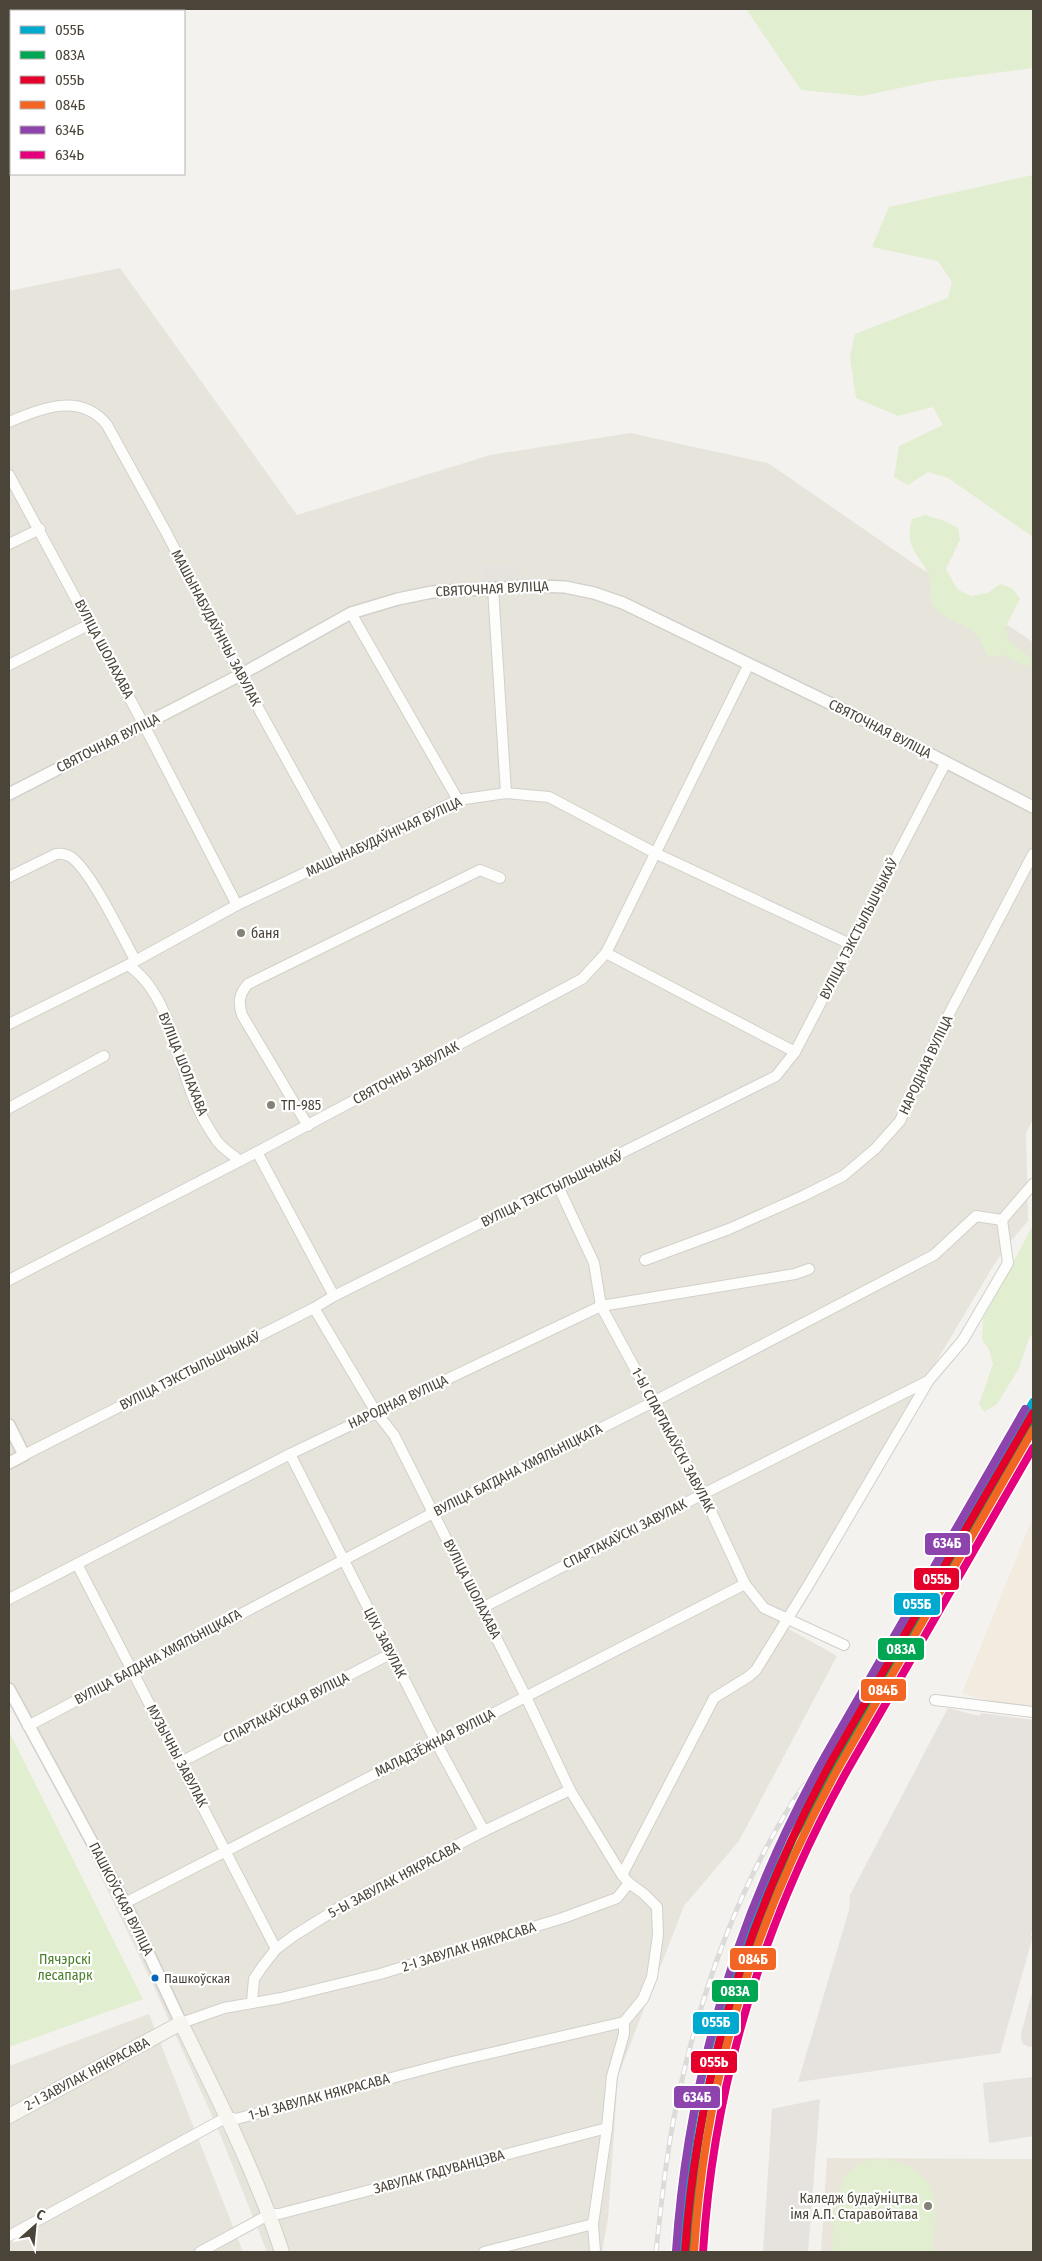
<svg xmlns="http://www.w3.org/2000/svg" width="1042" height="2261" font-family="'Fira Sans Condensed',sans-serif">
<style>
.residential{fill:#e7e4dc}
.commercial{fill:#f3ebdf}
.industrial{fill:#e6e2de}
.education{fill:#eae5da}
.green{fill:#e1eecf}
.parking{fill:#e6e3df}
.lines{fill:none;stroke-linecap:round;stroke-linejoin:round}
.minor-casing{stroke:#d2d0cb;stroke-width:12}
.tertiary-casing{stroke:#d2d0cb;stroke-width:14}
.secondary-casing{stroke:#d3cfc5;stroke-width:16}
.minor{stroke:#fdfdfc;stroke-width:10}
.tertiary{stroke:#fdfdfc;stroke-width:11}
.secondary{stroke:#f7f6f1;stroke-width:14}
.rail-casing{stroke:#dbdbda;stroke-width:5}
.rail{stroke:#fff;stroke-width:3;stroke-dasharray:9;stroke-linecap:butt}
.rail-1-casing{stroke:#fff;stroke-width:11}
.rail-2-casing{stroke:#fff;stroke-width:11}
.rail-3-casing{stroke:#fff;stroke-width:11}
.rail-4-casing{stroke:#fff;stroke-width:11}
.rail-5-casing{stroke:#fff;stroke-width:11}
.rail-6-casing{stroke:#fff;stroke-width:11}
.rail-1{stroke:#00a9ce;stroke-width:8}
.rail-2{stroke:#00a651;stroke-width:8}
.rail-3{stroke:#e4002b;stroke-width:8}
.rail-4{stroke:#f26522;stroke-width:8}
.rail-5{stroke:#8e44ad;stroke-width:8}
.rail-6{stroke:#e5007d;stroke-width:8}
.poi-dot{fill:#868178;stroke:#fff;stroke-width:2}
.bus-dot{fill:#0065bd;stroke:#fff;stroke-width:2}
.labels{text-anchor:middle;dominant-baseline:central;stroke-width:4.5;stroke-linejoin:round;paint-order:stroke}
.bus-label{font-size:13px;fill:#4b4439;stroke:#fff;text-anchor:start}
.street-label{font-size:14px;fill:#4b4439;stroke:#fff}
.poi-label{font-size:14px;fill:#4b4439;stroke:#fff;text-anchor:start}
.park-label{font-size:14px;fill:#4a7f2a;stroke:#fff}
.line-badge{stroke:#fff;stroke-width:2}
.badge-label{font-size:14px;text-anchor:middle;font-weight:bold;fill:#fff}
</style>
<rect width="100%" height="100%" fill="#f4f2ee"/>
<g class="residential">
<path d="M120,268L297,515L490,455L630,433L768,463L910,561L1033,642V1119L1026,1133L1028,1221L1005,1248L992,1268L780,1624L837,1656L739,1841L684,1906L618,2076L608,2219L602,2252H267L218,2129L153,1985L9,1685V291Z"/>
<path d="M149,2014L243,2252H9V2066Z"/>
</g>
<path class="commercial" d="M1030,1524H1033V1706L995,1703L962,1693Z"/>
<g class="industrial">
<path d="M948,1708L975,1715L980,1716L981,1713L1033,1720V1926L1031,1936H1033L1000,2053L798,2082L849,1910L850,1895Z"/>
<path d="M1033,1989V2046L1029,2047L1022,2043L1021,2034Z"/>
<path d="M820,2099L808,2252H763L772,2109Z"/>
</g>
<path class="education" d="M827,2158L1033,2159V2252H821Z"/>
<g class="green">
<path d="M746,9H1033V68L933,81L862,96L801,90Z"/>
<path d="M1033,175V537L948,478L928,472L908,485L894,477L899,446L943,425L933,407L898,416L856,398L850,357L855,334L948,298L952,282L938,261L872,247L889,207Z"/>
<path d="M925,515L942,520L958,528L960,540L946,569L957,589L971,596L988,593L1000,584L1012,588L1020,599L1005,628L1010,642L1032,659L1030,666L1021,664L1004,655L990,658C982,648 981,637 971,630C958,621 943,620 933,605C927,595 933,585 929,575C918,551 904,549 912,519Z"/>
<path d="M1033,1225V1333L1029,1338L1019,1368L997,1404L984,1412L979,1404L993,1364L989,1350L982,1339L983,1319Z"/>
<path d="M9,1731L143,1999L9,2047Z"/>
<path d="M889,2159C945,2176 937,2203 933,2252H832C835,2220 830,2169 870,2160C875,2158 883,2159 889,2159Z"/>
</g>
<g class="parking">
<path d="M484,565L520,567L521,586L483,588Z"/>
<path d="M1033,2077V2136L989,2143L983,2083Z"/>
</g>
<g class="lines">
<g class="minor-casing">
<g id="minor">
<path d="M9,422C41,408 81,392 107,425L166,532L240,675L340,856"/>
<path d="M9,475L144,725L237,905"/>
<path d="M9,544L40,529"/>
<path d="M493,588L506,793"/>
<path d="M351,613L458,800"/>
<path d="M9,665L90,624"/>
<path d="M9,877L56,854C62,853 66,854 71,857C91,871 122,936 135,960"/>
<path d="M606,953L795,1052"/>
<path d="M128,965C169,993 175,1053 193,1097C199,1112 208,1128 217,1141C223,1149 233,1155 240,1161"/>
<path d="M9,1024L128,965L237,905L458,800L506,793L549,797L655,853L850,944"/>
<path d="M9,1108L104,1056"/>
<path d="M308,1126L242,1015C238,1002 239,994 248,984L480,870L500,878"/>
<path d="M257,1152L334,1296"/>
<path d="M558,1186L594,1263L601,1306L703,1494L745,1584L764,1608L844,1645"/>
<path d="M645,1260L729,1229L803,1196L843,1176L875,1149L900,1121L939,1033L1033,854"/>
<path d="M9,1280L257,1152L582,979L606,953L749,664"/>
<path d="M314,1308L376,1412L394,1435L526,1697L570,1790L622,1875"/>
<path d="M290,1454L436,1742L484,1831"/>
<path d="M24,1455L314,1308L334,1296L776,1076L795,1052L946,762"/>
<path d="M77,1564L276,1949"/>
<path d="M9,1599L290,1454L601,1306L795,1274L809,1269"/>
<path d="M482,1608L703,1494L928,1381"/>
<path d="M935,1700L1033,1712"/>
<path d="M28,1726L433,1513L653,1402L934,1255L976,1216L1002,1220"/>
<path d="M181,1762L390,1654"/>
<path d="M125,1903L745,1584"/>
<path d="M252,2002L254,1979L262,1967L276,1949L295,1935L348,1902L484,1831L570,1790"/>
<path d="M181,2023L224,2008L281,1998L380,1974L563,1918L617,1898L629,1883L622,1875L714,1698L748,1677L756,1670L809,1584L929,1380L963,1340L1008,1263L1002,1220L1033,1184"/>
<path d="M593,2224L607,2128L612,2076L624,2034V2022L643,1999L652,1977L658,1935L657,1907L644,1894L629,1883"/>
<path d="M593,2224L595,2252"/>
<path d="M9,2236L227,2117L236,2119L452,2062L624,2022"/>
<path d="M200,2252L270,2214H279L607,2128"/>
<path d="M484,2252L593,2224"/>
</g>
</g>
<g class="tertiary-casing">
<g id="tertiary">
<path d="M9,794L240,675L351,613L398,599L432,592L538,586L565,587L594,593L623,603L850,713L1033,807"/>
<path d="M9,1425L24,1455L9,1463"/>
<path d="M9,1689L125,1903L181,2023"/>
</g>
</g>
<g class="secondary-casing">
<path id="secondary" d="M9,2116L181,2023C218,2098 256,2173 282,2252"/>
</g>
<use href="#minor" class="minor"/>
<use href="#tertiary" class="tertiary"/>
<use href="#secondary" class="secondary"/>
<g class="rail-casing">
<g id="rail">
<path d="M656,2252C662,2196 668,2139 681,2084C703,1987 739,1888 792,1803C803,1785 818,1769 831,1752"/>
<path d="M693,2252C700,2131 727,2013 772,1900C801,1828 842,1760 882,1692C932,1605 983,1517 1033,1429"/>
</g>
</g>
<use href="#rail" class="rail"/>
<g class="rail-1-casing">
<path id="rail-1" d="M678,2252C682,2198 688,2144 699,2090C718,2001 750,1916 786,1832L1033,1402"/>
</g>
<g class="rail-2-casing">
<path id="rail-2" d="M687,2252C691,2198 696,2144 708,2091C727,2003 759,1919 794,1836L1033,1419"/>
</g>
<g class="rail-3-casing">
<path id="rail-3" d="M685,2252C697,2076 747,1915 832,1760L1033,1413"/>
</g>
<g class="rail-4-casing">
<path id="rail-4" d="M694,2252C705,2077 755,1918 840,1765L1033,1430"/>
</g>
<g class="rail-5-casing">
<path id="rail-5" d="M676,2251C688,2074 738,1911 825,1756L1025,1409"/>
</g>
<g class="rail-6-casing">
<path id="rail-6" d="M703,2252C714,2079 763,1921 848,1769L1033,1448"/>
</g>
<use href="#rail-1" class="rail-1"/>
<use href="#rail-2" class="rail-2"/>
<use href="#rail-3" class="rail-3"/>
<use href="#rail-4" class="rail-4"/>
<use href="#rail-5" class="rail-5"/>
<use href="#rail-6" class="rail-6"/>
</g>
<g class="poi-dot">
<circle cx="241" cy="933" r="5"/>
<circle cx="271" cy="1105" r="5"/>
<circle cx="928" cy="2206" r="5"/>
</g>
<circle class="bus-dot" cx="155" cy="1978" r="4.5"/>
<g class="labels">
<g class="bus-label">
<text x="164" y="1978">Пашкоўская</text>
</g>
<g class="street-label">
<text transform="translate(492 589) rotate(-3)">СВЯТОЧНАЯ ВУЛІЦА</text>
<text transform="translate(216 628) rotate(62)">МАШЫНАБУДАЎНІЧЫ ЗАВУЛАК</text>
<text transform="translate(104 649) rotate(62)">ВУЛІЦА ШОЛАХАВА</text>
<text transform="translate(880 729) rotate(27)">СВЯТОЧНАЯ ВУЛІЦА</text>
<text transform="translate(108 743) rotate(-27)">СВЯТОЧНАЯ ВУЛІЦА</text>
<text transform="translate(384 837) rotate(-25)">МАШЫНАБУДАЎНІЧАЯ ВУЛІЦА</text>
<text transform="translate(859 929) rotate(-63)">ВУЛІЦА ТЭКСТЫЛЬШЧЫКАЎ</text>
<text transform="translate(183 1064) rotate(68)">ВУЛІЦА ШОЛАХАВА</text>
<text transform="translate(926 1065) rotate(-65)">НАРОДНАЯ ВУЛІЦА</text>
<text transform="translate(406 1073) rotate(-28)">СВЯТОЧНЫ ЗАВУЛАК</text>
<text transform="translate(552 1189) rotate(-26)">ВУЛІЦА ТЭКСТЫЛЬШЧЫКАЎ</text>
<text transform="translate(190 1371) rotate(-27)">ВУЛІЦА ТЭКСТЫЛЬШЧЫКАЎ</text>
<text transform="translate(398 1402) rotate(-25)">НАРОДНАЯ ВУЛІЦА</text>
<text transform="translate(673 1440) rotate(62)">1-Ы СПАРТАКАЎСКІ ЗАВУЛАК</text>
<text transform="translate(518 1470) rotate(-27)">ВУЛІЦА БАГДАНА ХМЯЛЬНІЦКАГА</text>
<text transform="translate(625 1534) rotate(-27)">СПАРТАКАЎСКІ ЗАВУЛАК</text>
<text transform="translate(472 1589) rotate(63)">ВУЛІЦА ШОЛАХАВА</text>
<text transform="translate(385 1643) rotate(63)">ЦІХІ ЗАВУЛАК</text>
<text transform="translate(158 1657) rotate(-28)">ВУЛІЦА БАГДАНА ХМЯЛЬНІЦКАГА</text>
<text transform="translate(286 1708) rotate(-27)">СПАРТАКАЎСКАЯ ВУЛІЦА</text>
<text transform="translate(435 1743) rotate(-27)">МАЛАДЗЁЖНАЯ ВУЛІЦА</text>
<text transform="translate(177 1756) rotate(62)">МУЗЫЧНЫ ЗАВУЛАК</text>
<text transform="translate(394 1880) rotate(-28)">5-Ы ЗАВУЛАК НЯКРАСАВА</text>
<text transform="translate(121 1899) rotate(63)">ПАШКОЎСКАЯ ВУЛІЦА</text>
<text transform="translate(469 1947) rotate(-17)">2-І ЗАВУЛАК НЯКРАСАВА</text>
<text transform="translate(87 2074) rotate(-28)">2-І ЗАВУЛАК НЯКРАСАВА</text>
<text transform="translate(319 2097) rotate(-15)">1-Ы ЗАВУЛАК НЯКРАСАВА</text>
<text transform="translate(439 2172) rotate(-15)">ЗАВУЛАК ГАДУВАНЦЭВА</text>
</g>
<g class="poi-label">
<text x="251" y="933">баня</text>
<text x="281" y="1105">ТП-985</text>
<text x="918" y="2198" text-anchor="end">Каледж будаўніцтва<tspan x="918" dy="16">імя А.П. Старавойтава</tspan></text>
</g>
<g class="park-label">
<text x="65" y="1959">Пячэрскі<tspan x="65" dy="16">лесапарк</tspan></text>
</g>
</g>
<g class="line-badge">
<rect x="924" y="1532" width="47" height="24" rx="5" fill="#8e44ad"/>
<rect x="913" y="1567" width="47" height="24" rx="5" fill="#e4002b"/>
<rect x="893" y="1592" width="48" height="24" rx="5" fill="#00a9ce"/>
<rect x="877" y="1637" width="48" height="24" rx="5" fill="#00a651"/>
<rect x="860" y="1678" width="47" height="24" rx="5" fill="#f26522"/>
<rect x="729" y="1947" width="48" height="24" rx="5" fill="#f26522"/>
<rect x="711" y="1979" width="48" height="24" rx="5" fill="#00a651"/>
<rect x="692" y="2011" width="48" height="24" rx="5" fill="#00a9ce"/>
<rect x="690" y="2050" width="48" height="24" rx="5" fill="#e4002b"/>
<rect x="673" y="2085" width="48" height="24" rx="5" fill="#8e44ad"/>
</g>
<g class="badge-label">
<text x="947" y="1548">634Б</text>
<text x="937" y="1584">055Ь</text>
<text x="917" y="1609">055Б</text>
<text x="901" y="1654">083А</text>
<text x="883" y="1695">084Б</text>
<text x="753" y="1964">084Б</text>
<text x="735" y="1996">083А</text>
<text x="716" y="2027">055Б</text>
<text x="714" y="2067">055Ь</text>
<text x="697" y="2102">634Б</text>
</g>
<rect width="1042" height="2261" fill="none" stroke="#4b4439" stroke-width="20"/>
<rect x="10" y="10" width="175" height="165" fill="#ffffff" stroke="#b7b4b0"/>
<rect x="20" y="26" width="25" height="8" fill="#00a9ce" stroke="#b7b4b0"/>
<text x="55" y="35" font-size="15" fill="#4b4439">055Б</text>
<rect x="20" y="51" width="25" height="8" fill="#00a651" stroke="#b7b4b0"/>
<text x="55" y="60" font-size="15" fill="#4b4439">083А</text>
<rect x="20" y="76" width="25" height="8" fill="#e4002b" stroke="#b7b4b0"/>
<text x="55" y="85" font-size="15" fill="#4b4439">055Ь</text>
<rect x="20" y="101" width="25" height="8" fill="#f26522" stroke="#b7b4b0"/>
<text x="55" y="110" font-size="15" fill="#4b4439">084Б</text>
<rect x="20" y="126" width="25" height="8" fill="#8e44ad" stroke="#b7b4b0"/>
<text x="55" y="135" font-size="15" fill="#4b4439">634Б</text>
<rect x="20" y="151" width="25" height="8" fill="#e5007d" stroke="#b7b4b0"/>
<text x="55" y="160" font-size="15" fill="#4b4439">634Ь</text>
<g transform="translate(35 2226) rotate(27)" stroke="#ffffff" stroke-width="4" paint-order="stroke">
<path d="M0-4L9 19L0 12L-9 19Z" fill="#4b4439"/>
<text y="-8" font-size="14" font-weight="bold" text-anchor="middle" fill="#4b4439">С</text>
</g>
</svg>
